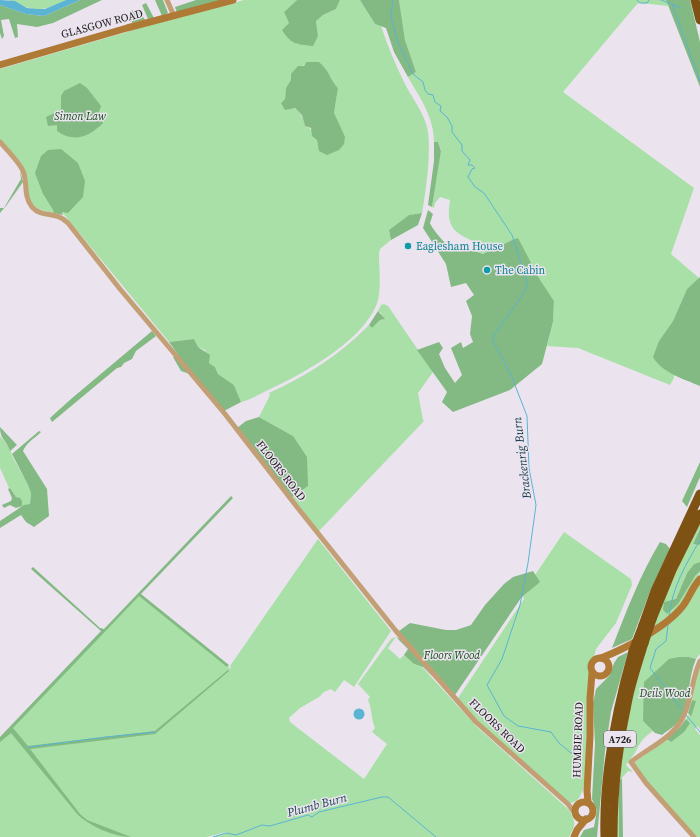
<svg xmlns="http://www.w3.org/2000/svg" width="700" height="837" font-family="'Source Serif 4',serif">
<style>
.green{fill:#a8e0a7;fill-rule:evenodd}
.forest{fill:#83b982}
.water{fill:#5bb4d4}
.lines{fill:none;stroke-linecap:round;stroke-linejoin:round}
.stream{stroke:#5bb4d4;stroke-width:1}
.street{stroke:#c39f75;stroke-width:5}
.secondary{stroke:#af7a36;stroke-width:7}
.highway{stroke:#7d5213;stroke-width:9}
.highway-bridge{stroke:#7d5213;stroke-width:9}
.culture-dot{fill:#0f9aa8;stroke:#ebe4ef;stroke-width:1.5}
.labels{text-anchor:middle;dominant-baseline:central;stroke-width:3;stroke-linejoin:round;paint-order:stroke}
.shield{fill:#ebe4ef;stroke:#5d595f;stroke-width:1}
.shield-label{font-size:10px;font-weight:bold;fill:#201e21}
.street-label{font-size:11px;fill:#201e21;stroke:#ebe4ef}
.park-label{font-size:11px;font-style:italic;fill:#134c17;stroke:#ebe4ef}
.culture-label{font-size:11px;fill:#0d838f;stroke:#ebe4ef;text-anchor:start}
.water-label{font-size:12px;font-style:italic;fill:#18404f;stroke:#ebe4ef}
</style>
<rect width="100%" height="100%" fill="#ebe4ef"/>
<g class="green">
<path d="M8,0H66C53,6 40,13 26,7C20,5 15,2 8,0Z"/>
<path d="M244,0H297L284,12L289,23L296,44H301L318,36L316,21L323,15L336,9L340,0H360L375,24L381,26C388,47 396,66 406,86C413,99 423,112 427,127C432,148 426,191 422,213L409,215L389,230L391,240L380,249L379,254C379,269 382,293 376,306C360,343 301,375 266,391C258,395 250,400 241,402L234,385L218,374L215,367L209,363L205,350L198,347L194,339L169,342L62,212L43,194L53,210L54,213C38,210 29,207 28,189C28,185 28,180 27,177C23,166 8,148 0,139V69L144,27ZM306,62H319C329,70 330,80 338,88L334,113L337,122L318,145C317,136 313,129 305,126C302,110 295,108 281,103L285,99L286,88ZM61,96L99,112L103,118L98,128L81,137L57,131V125L61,110Z"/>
<path d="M399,0H666L668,6L640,3L637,4L563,92L694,188L671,254L699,278L687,289L673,321L659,341L665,370L674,374V378L670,385L578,348L547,346L553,322L554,301L512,240L483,254L474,251L475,242C452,232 446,226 450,200L440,197L435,203L434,208L432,207L441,150L438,142H434C434,117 420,98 408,77L416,72L405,40Z"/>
<path d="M384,304L388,306L433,372L418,393L423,420L424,421L319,531L292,497L293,436L259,417L270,395L269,393C306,376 340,355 369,325L372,328L380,320L384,319L381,313L378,311L381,305Z"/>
<path d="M0,436L10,448L12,456L28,485L31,493L30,504L20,508L19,507L22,506L19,498L16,497L10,488H9L0,468Z"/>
<path d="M700,519V529L693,544L699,545L700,544V562L694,564L687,573L676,599L667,614C682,602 685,584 700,571V573L685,598L673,612L653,628L663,599Z"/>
<path d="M564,532L631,579L632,585L616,623L596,649L594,657L591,659L589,664L590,676L587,696V727L586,769L583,790L579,798L576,801L571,803L566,801L483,726L458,698L524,599L523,597L539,582L535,575Z"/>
<path d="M318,539L391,631L354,687L344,680L335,692L331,689L324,692L319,697L300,708L289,718L290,722L364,779L387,744L372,732L375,728C371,719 372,709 368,700L370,697L358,684L391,639L396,637L388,648L400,659L404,655L414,664L422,667L477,727L569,810C576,823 576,824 569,837H213L226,833V832L207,837H0V739L139,594L231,669L230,666Z"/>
<path d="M700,582V654L696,659L689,657L643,721L653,731C642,739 642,740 636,751C634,756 629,760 626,765L633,772L628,771L619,781V837H615L616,789L634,685L651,634L664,627Z"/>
<path d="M700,668V729L697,726L695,729L700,735V837H696L649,785L634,763L666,739L670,742L690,723L686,719L688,715L691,717L695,701L692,700L696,677Z"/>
</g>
<g class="forest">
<path d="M80,0H102L53,23L37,27L17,24L18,37L15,38L9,19L1,20L4,36L2,39L0,33V5L26,14L44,16Z"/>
<path d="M155,0H163L168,13L162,16Z"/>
<path d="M196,0H223L177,13L175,7Z"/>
<path d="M297,0H340L336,9L323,15L316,21L318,36L313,46C296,44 292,45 282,30L289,23L284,12Z"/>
<path d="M360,0H399L405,40L416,72L408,77L394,52L386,28L375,24Z"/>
<path d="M666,0H690L700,42V87Z"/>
<path d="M146,3L154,18L148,19L142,5Z"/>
<path d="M139,10L145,20L132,23L130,11Z"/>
<path d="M306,62H319C330,71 330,80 338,88L334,113L345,137L344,144L339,150L327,155L319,151L317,140L312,136L311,128L305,126L302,115L295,108L285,110L281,103L285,99L286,88L291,80V74L298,66H304Z"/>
<path d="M80,83L87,88L101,106L99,112L103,118V123C89,137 74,143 57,131V125L48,126L46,117L61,110V96L64,91Z"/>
<path d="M434,142H438L441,151L432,207L428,205L434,161Z"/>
<path d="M61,149L78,163L85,181L83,197L68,213L62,212L63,215L54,213L53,210L43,194L35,173L41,156L48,150Z"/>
<path d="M20,171L23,182L6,206L0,213V208H4L21,179Z"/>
<path d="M428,210L433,214L430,223C432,229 448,248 455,250C460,252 468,250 474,251C477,252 480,253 483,254L512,240L518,238L540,280L554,301L553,322L542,364L510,390L453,412L442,402L447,392L417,350L439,342L443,348L439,354L445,368L455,383L462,375L451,348L461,342L463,348L473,342L470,334L472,316L466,301L474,295L466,283L451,287L446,264L423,228Z"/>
<path d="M422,213L418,225L391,240L389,230L409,215Z"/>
<path d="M700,277V386C684,379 662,373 653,357L659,341L673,321L687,289Z"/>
<path d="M378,311L385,319L380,320L372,328L369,325Z"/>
<path d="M152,331L156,336L136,351L132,359L124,363L121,367L117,368L52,422L50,418L71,399Z"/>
<path d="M194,339L198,347L210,355L209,363L215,367L218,374L234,385L241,402L224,411L190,374L181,371L173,357L179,356L169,342Z"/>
<path d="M259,417L293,436L307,457L308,486L292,497L237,428L246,421Z"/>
<path d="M0,427L17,445L10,451C7,440 0,440 0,427Z"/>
<path d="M39,431L41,432C35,438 26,443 23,451L47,489L49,516L34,527L26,522L21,515L0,528V521L24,505L30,504L31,493L28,485L12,454Z"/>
<path d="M700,462V477L687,507L682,501Z"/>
<path d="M10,488L16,497L20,498L22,501V506L16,508L10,505L4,508L2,505L11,501L12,498L8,489Z"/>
<path d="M231,496L233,498L141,594L229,665L227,667L139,596L13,728L28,746L155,731L228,670L229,671L155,734L30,749L80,814L87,820L131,837C114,837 90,826 78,815L11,733L0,742V737L101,631L31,569L33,567L100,628L104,629Z"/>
<path d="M700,529V544L699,545L693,544Z"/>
<path d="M660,542L666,544L670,549L651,589L632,639L612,648C626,612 640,575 660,542Z"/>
<path d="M700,562V571L695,576L678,604L667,614L663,610L664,602L676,599L687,573L694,564Z"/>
<path d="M533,571L540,582L521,598L455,695L399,631L410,623L446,630H456L471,625L485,605L504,584L513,577Z"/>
<path d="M396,637L402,640L433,677L423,667L414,664L404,655L408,649Z"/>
<path d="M628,652L611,712L605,751L597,837H580L584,830L594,827L597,810L592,799L595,744L593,703L596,689L610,675L614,663L618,657Z"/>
<path d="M679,657H689L696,659C688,677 690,701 681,718C677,725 668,730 662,735L655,733L643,721L644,682L669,659Z"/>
<path d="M692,700L696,701L691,717L688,713Z"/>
<path d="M686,719L690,723L684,732L671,742L666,739L680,727Z"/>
<path d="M622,778L623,837H619V781Z"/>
</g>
<g class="water">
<path d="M0,0L15,1L27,8L37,9H45L66,0H80L44,16L26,14L0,5Z"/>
<circle cx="359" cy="714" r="5.5"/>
</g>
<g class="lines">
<g class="stream">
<path d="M393,0L391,17L397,40L413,74L423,82L425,90L428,94L433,95L435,102L441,106L440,111L447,117L452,126V132L462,145V151L470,160L468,165H472L475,168L472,169L468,177L475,187L484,193L512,235L528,284L521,297L494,335L493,341L511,375L527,416L529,468L536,505L528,563L520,605L502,659L487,685L504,716L518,726L551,732L559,743L571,753L581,754"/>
<path d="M637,0L640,3H647L649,0"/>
<path d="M661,0L681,8"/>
<path d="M672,4L700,81"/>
<path d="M669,616C672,588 686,564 700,540"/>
<path d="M668,625L666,641L656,649L650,668L683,711"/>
<path d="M686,715L700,732"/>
<path d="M29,747L106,737L155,732"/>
<path d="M213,837L226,833L236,835L262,825L270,826L308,815L312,817L319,812L382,797H388L436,837"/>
</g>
<g class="street">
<path d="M167,0L174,16"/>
<path d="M0,142C7,150 19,162 23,171C28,183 23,196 32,207C43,219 55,210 68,223L120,289L225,414L297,507L396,631L476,722L568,804L574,812"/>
<path d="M694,837L646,783L631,762C648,748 675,737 684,715C692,698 692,678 700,661"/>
</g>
<g class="secondary">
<path d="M0,65L127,28L233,0"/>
<circle cx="600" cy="667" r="9"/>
<path d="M601,658C625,649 666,627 682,607C689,599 692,587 700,579"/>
<circle cx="584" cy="811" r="9"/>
<path d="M588,802L587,791L590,736V698L592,673"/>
<path d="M574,837L577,830L586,819"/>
</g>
<g class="highway">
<path d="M695,0L700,20"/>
<path d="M652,619L672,570L700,514"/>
<path d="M643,625L655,591L700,494"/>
<path d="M605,837C603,774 616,711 633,651"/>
<path d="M613,837C613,791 618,744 628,699C632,680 638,662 644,643"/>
</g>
<g class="highway-bridge">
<path d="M644,643L652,619"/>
<path d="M633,651L643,625"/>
</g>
</g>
<g class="culture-dot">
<circle cx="408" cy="246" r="4"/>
<circle cx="487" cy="270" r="4"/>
</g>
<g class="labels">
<rect class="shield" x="604" y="731" width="32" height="16" rx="3"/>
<g class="shield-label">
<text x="620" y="739">A726</text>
</g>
<g class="street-label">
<text transform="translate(102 24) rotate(-15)">GLASGOW ROAD</text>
<text transform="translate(281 471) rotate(52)">FLOORS ROAD</text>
<text transform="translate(497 726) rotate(44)">FLOORS ROAD</text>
<text transform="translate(578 740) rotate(-88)">HUMBIE ROAD</text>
</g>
<g class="park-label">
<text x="80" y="116">Simon Law</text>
<text x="452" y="655">Floors Wood</text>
<text x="665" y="693">Deils Wood</text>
</g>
<g class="culture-label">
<text x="416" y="246">Eaglesham House</text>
<text x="495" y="270">The Cabin</text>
</g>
<g class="water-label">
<text transform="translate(522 458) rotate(-97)">Brackenrig Burn</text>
<text transform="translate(317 805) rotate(-15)">Plumb Burn</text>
</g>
</g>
</svg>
